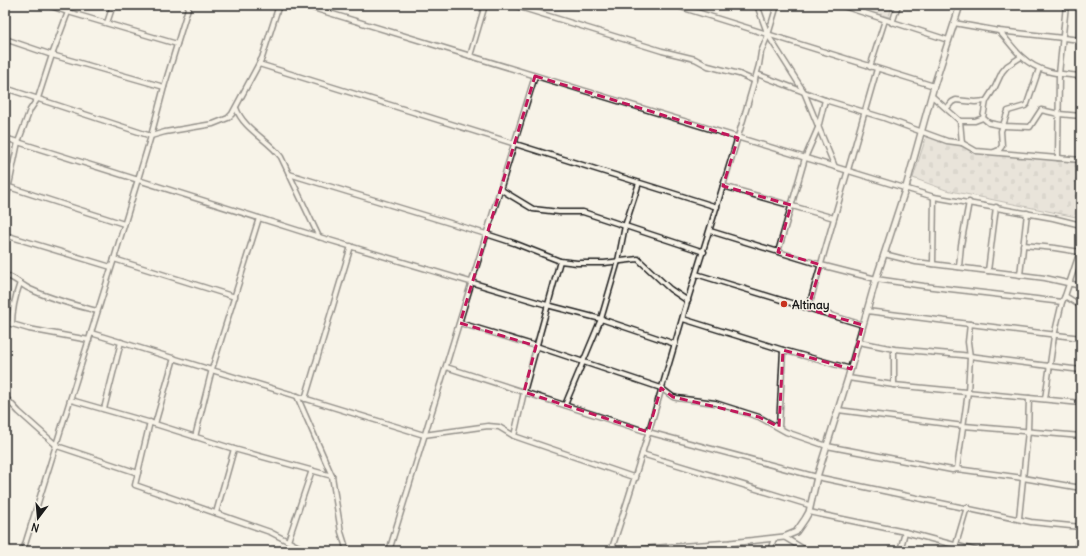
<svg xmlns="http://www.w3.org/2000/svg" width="1086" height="556" font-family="Delius,sans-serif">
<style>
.grass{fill:url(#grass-tufts);stroke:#7a7874}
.cemetery{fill:url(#cemetery-stones);stroke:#7a7874}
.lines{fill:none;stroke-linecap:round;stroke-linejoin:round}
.minor-casing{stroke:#1c1c1c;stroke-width:7}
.tertiary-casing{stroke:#1c1c1c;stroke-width:8}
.minor{stroke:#f7f3e8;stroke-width:4}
.tertiary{stroke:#f7f3e8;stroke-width:5}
.marked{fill:none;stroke:#c2185b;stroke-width:3;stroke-dasharray:8 5;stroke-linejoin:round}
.poi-dot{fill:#c8321e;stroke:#f7f3e8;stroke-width:1.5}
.labels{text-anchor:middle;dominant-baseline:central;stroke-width:3;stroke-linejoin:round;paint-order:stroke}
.poi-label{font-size:12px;font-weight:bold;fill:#1c1c1c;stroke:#f7f3e8;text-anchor:start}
</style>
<defs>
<pattern id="grass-tufts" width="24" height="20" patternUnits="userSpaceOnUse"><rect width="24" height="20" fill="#d7d3cb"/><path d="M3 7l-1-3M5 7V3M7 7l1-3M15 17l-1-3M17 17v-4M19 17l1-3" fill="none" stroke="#b8b5ae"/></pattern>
<pattern id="cemetery-stones" width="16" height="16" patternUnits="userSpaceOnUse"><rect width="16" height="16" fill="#d7d3cb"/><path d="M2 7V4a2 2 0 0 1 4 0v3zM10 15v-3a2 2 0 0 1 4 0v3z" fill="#b8b5ae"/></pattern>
</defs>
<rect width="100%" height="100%" fill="#f7f3e8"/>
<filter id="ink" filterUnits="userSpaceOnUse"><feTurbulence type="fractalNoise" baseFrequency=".025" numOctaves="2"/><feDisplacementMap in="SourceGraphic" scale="8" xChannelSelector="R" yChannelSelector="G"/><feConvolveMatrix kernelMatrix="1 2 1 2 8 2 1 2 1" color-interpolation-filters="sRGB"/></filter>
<g filter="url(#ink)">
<path class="grass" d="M854,5H892L889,17L853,8Z"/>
<path class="cemetery" d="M927,134L983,153L1081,163V218L946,190L913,178Z"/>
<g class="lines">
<g class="minor-casing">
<g id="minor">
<path d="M48,5L68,12L177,44"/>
<path d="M303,5L934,197L1053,218L1081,225"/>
<path d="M513,5L662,51L695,59L708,66L739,74L755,81"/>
<path d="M674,5L934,86"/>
<path d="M757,5L768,35L804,92L835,167"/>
<path d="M840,5L948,40"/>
<path d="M107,23L113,5"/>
<path d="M892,23L898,5"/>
<path d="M954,23L999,31L1081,40"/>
<path d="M999,31C1007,39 1013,49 1022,57C1039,73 1059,74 1081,76"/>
<path d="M5,39L52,55L164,87"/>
<path d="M470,56L485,5"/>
<path d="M259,64L717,207"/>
<path d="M870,67L885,20"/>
<path d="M757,74L825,100L884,118L947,141L962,143L976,151L1081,160"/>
<path d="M5,88L151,136L165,132L213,124L228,118L232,114L262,58L279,5"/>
<path d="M932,96L960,121H975L983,118L986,101L995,87L1002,72L1007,66L1021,57"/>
<path d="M236,108C244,130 268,139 281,157L319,237"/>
<path d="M947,108L952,102L956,100L975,102L986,101"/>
<path d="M983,118L989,123L1004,126L1030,127L1041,110L1059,114L1081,116"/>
<path d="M960,121L962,143"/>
<path d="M5,138L319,237L547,305L601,319L675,344"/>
<path d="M994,152L999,150L1002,146L1001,131L1008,111L1025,106L1027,104L1039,69"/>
<path d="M1058,158L1059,74L1066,5"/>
<path d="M289,174L486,234L514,243L560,261L577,263H604L638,259L670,289L688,301"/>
<path d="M723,186L834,218"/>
<path d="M9,187L124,224"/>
<path d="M500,189L533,209L559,212H583L704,252"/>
<path d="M5,204L18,142L30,110L38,98L52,55L68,12"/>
<path d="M710,231L821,265L876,279L924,286L1062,302"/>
<path d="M5,235L111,267"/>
<path d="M1023,245L1055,248L1080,252"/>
<path d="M778,252L805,158L818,128L825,100"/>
<path d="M884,254L916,262L1045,278L1081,286"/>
<path d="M114,259L235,297"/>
<path d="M560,261L524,392L514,436L636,478"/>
<path d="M933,264L934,197"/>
<path d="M959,267L961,245L969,202"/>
<path d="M988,271L996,207"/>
<path d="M696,274L863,325"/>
<path d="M5,275C16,278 22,286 32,290C53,300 75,305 97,311"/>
<path d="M1020,275L1027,213"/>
<path d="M1065,296L1081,306"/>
<path d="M808,309L877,69"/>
<path d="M867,311L1081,338"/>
<path d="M683,319L783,350L851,369"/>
<path d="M5,322L29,329L89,340"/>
<path d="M460,323L536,346L661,388L673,397L677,398L715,403L759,417L786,432L827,446L952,470L957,469L1023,478L1081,488"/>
<path d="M12,324C12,309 15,297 20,283"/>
<path d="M91,333L424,435L488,426L499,427L514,436"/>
<path d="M859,342L894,349L962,355L1081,370"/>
<path d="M446,367L648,432L817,477L1031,522L1081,527"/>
<path d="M848,378L894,385L1081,403"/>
<path d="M894,385V349"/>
<path d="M297,396L332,476L341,532L347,551"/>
<path d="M5,397L19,412L57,446L138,473"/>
<path d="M305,399L351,246"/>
<path d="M1045,399L1054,336L1062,302L1065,296L1081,248"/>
<path d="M71,400L155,424L234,449L332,476"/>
<path d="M565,405L601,319L618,261L625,226L639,183"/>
<path d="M104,409L121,342"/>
<path d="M838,410L964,426L1081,436"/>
<path d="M150,422L135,485L270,532L307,551"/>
<path d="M155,424L174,358"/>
<path d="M779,427L783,350"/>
<path d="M195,437L212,369L259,218"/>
<path d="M642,454L809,505"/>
<path d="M957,469L968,392L970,357L968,342L970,324"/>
<path d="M809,512L905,532L977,551"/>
<path d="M216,513L234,449"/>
<path d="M1019,518L1028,431L1029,398"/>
<path d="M784,537L807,551"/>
<path d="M288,541L312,470"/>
<path d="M23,551L114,259L151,136L164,87L189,5"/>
<path d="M389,551L535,76"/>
<path d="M611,551C639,468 663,384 688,299C712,221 737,143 759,65L761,52L768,35L777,5"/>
<path d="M729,551L730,543"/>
<path d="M770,551L774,538"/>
<path d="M900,551L905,532"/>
<path d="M954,551L967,507"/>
<path d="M1076,551L1081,531"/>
</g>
</g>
<g class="tertiary-casing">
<path id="tertiary" d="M619,551L730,543L784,537L796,532L805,519L809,512L817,477L848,378L876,279L906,187L934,86L960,5"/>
</g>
<use href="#minor" class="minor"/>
<use href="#tertiary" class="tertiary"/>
</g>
</g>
<path d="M0 0H1086V556H0ZM535,76L738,138L723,186L791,205L778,252L821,265L808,309L863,325L851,369L783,350L779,427L759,417L673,397L661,388L648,432L524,392L536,346L460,323Z" fill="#f7f3e8" fill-opacity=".55" fill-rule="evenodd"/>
<path class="marked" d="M535,76L738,138L723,186L791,205L778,252L821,265L808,309L863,325L851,369L783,350L779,427L759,417L673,397L661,388L648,432L524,392L536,346L460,323Z"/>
<circle class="poi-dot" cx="784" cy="304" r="4"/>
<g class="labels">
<g class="poi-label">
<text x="792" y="304">Altinay</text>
</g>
</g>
<rect width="1086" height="556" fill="none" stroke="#f7f3e8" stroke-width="20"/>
<rect x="10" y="10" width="1066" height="536" fill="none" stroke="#1c1c1c" stroke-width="1.5" filter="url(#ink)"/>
<g transform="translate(38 518) rotate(196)" stroke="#f7f3e8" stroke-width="3" paint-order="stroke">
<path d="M0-3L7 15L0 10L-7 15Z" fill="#1c1c1c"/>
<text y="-6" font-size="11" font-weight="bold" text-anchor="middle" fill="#1c1c1c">N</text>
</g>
</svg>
